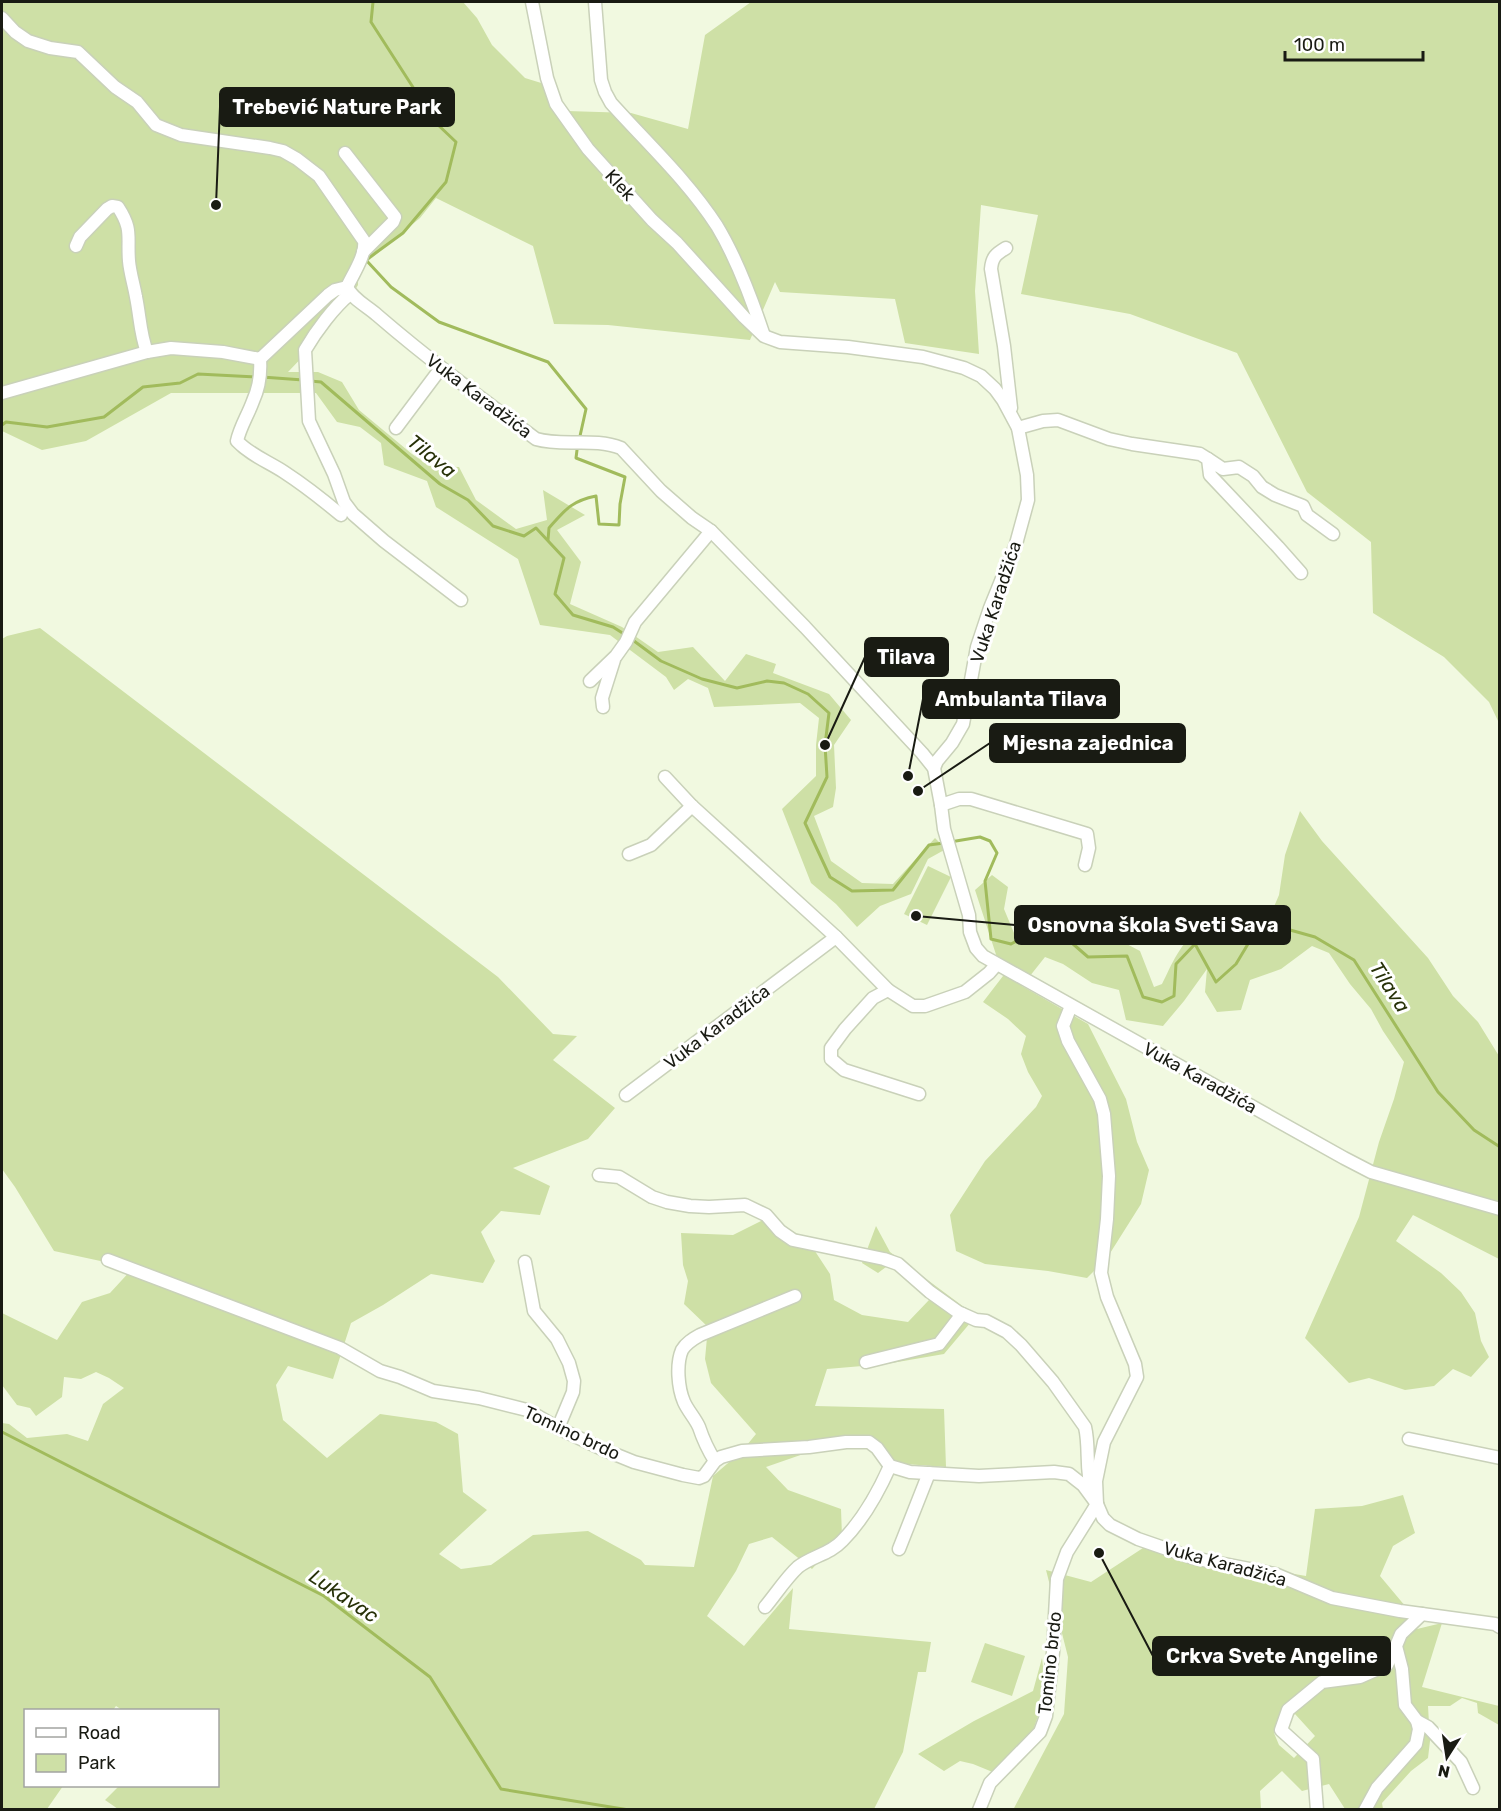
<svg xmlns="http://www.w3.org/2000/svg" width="1501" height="1811" font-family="Rubik,sans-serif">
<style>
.green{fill:#cee0a6;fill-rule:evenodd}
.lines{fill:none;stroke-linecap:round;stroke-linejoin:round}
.stream{stroke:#a1bb5c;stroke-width:3}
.minor-casing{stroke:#c9d1b9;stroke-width:15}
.minor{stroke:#fff;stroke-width:12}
.labels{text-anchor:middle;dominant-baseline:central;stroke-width:6;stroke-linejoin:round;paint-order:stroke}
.street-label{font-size:18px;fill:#191b13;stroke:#fff}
.water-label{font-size:20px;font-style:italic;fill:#273108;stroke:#fff}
.leader{fill:none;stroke:#191b13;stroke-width:2}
.callout-dot{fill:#191b13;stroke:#fff;stroke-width:2}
.callout{fill:#191b13;stroke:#191b13;stroke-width:2}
.callout-label{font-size:20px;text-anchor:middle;font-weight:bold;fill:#fff}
</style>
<rect width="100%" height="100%" fill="#f1f9e0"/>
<g class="green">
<path d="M2,2H463L477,18L492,45L525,78L551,86L567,111L631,113L688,129L705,35L751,2H1499V723L1489,702L1444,657L1373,613L1371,542L1307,492L1237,353L1130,314L1021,294L1038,215L981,205L975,291L979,354L905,343L895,299L780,292L775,282L750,340L608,325L554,324L533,246L436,198L420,218L367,262L358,278V285L355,290L310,349L288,372H318L342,382L359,410L412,454L430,466L459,467L476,500L516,529L547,520L543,490L585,515L557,530L581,562L570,604L622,627L658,652L693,647L725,681L746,654L776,664L773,673L829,694L851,720L834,745L836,788L833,807L814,816L831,861L862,883L893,884L935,838L946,849L928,859L911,894L880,906L857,927L836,904L811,883L782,809L816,776V745L819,718L800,703L714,707L708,688L688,679L674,690L666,677L610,635L540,625L518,559L436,507L427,481L384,465L381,443L360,427L337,422L316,393H171L86,441L42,450L2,431Z"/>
<path d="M40,628L498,977L553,1034L577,1036L553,1060L615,1108L588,1139L513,1168L550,1186L540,1215L501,1211L481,1232L495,1261L483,1283L431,1274L383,1305L351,1323L333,1379L288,1366L276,1385L283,1420L327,1458L380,1414L436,1422L458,1434L463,1492L487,1510L439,1554L461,1569L491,1565L533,1535L588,1531L641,1560L645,1565L694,1567L713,1476L742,1451L756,1434L711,1383L705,1359L708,1327L684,1304L688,1281L683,1265L681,1233L733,1235L767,1218L807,1239L830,1274L834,1300L862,1315L908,1322L929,1300L890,1264L878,1273L862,1263L876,1226L890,1252L976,1316L944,1354L886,1364L827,1369L815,1406L944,1409L946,1467L892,1463L882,1444L812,1451L766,1467L788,1490L841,1509L842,1536L812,1569L772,1537L749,1544L736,1571L707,1616L744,1646L793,1588L789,1629L931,1642L926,1672H918L903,1752L874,1809H118L105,1800L119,1786H218V1710H122L116,1706L113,1710H26V1786H63L47,1809H2V1423L9,1424L27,1438L67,1434L88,1441L103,1404L124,1388L109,1378L96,1372L81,1379L64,1377L62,1397L36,1416L30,1408L17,1405L2,1385V1313L57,1340L82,1302L110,1293L133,1268L54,1251L15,1187L2,1169V639L7,636Z"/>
<path d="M1300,811L1322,841L1428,958L1453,996L1478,1022L1499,1056V1259L1413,1215L1396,1241L1441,1273L1461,1292L1475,1313L1481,1341L1489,1357L1471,1377L1453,1369L1434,1386L1405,1390L1369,1378L1349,1383L1305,1338L1359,1217L1379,1142L1394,1099L1404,1062L1383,1031L1371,1009L1350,984L1329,953L1312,946L1281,969L1250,980L1241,1010L1217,1012L1205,992L1207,969L1184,1001L1163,1026L1126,1020L1119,990L1092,983L1063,964L1045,957L1022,986L1088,1024L1126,1099L1137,1142L1149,1170L1141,1204L1107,1258L1087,1278L1048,1271L985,1264L956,1251L950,1215L985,1161L1036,1107L1042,1096L1028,1072L1021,1054L1026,1036L1008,1019L983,1002L1003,976L975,890L992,875L1008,887L1004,909L1014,933L1024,927L1039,930L1062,913L1066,924L1088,930L1102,923L1109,944L1119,940L1140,951L1154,987L1162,984C1171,967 1181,938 1201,932C1210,930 1224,937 1233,940L1267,923L1279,895L1285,855Z"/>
<path d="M928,866L951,877L927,925L904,914Z"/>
<path d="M1403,1495L1415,1533L1393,1546L1380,1576L1416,1619L1417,1629L1442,1623L1422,1687L1499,1706V1725L1478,1713L1477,1703L1462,1698L1450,1706H1428L1430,1741L1428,1758L1411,1771L1382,1803L1383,1809H1345L1329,1784L1302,1791L1282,1771L1260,1791L1261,1809L1013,1810L1064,1714L1068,1657L1046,1570L1091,1582L1143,1548L1306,1576L1315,1509L1362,1506ZM1295,1714L1315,1736L1294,1758L1279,1745L1274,1733Z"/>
<path d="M985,1643L1025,1656L1012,1696L971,1682Z"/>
<path d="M1042,1658L1046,1693L1030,1739L995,1773L973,1764L960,1761L944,1771L918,1754L974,1721L1033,1691Z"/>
</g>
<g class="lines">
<g class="stream">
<path d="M373,2L371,22L436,123L456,142L446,182L403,233L366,260L391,287L439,322L548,362L586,409L580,436"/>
<path d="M262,377L303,380"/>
<path d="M310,381L321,382L440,484L468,500L493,526L524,536L536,528L564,558L555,594L573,615L613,627L624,634"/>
<path d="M2,425L6,422L47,427L104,417L143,387L180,383L198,374L256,377"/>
<path d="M548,540L549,528C565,510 571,501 596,496L599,524L619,525L620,504L625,477L576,458L577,450"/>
<path d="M630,638L661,661L702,679L737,688L767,681L784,683L808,694L829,713L825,745L827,777L805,823L830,877L852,891L893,890L929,845L944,843"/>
<path d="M950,842L980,837L990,841L997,853L985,881L991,939L1011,944L1026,936L1057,930L1088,957L1127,956L1143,997L1162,1002L1174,996L1176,964L1195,944L1216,982L1236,964L1248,944L1265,931L1283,928L1315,937L1354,960L1438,1092L1474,1130L1500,1147"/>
<path d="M2,1432L324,1596L430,1677L501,1789L629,1810"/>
</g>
<g class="minor-casing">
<g id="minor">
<path d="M532,2L547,78L556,104L588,149L652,220L677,243L744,317L764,336L780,342L848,347L923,357L964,368L981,376L995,389L1003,400L1018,428L1027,475L1028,500L1016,544L990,608L977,647L963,724L952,743L937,761L934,768"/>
<path d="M595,2L601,80L605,92L611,103C647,143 688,181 717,226C737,259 751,297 763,333"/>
<path d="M2,18L15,32L28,41L50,48L78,52L115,87L137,102L156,125L181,135L270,148L283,151L297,159L319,176L364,241C366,255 353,274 347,287"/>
<path d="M345,153L395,217L393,222L363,252"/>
<path d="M76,246L80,237L107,209L112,206L118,207C133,230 127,236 129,261C130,273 134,285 136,297C140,316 140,334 147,352"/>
<path d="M1006,248C996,254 992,257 991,269L1004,346L1011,408"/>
<path d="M350,294C334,307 316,331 305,350L309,421L334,474L344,502L353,514L384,541L461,600"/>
<path d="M260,359C261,373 259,388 253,401C248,415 240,427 237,441C250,455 269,462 284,472C304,485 323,500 341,515"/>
<path d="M2,393L147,352L171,348L223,352L260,359L328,295L335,290L347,287C352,299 367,306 377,315C428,359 482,399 536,439C563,447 594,437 621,448L661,491L692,518L711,531L805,627L922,753L934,768L941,805L944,829L969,915L970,932L976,948L983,956L1344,1158L1371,1172L1500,1209"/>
<path d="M396,428L441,368"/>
<path d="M1018,428L1043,421L1058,420L1109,439L1132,444L1200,454L1208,459L1210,475L1278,547L1301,573"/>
<path d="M1208,459L1223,469L1239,467L1253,476L1262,487L1275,495L1303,506L1307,515L1333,534"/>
<path d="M590,681L616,656L626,642L635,622L711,531"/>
<path d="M603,707L602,698L614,660"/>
<path d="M665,777L692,806L836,937"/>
<path d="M941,805L959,799H971L1087,834L1089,848L1085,865"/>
<path d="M629,854L651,845L692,806"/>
<path d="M1071,1006L1063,1026L1068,1041L1100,1099L1104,1114L1109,1176L1107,1219L1101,1273L1107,1297L1135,1364L1137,1377L1104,1442L1096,1481L1097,1504L1103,1518L1110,1525L1138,1539L1193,1558L1275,1574L1332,1598L1400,1611L1495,1624L1500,1627"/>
<path d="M919,1094L844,1070L831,1059V1048L845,1029L873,998L888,990L913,1006H925L965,992L989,973L996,965"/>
<path d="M626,1095L836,937L888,990"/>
<path d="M599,1175L619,1177L652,1197L667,1202L690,1206L709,1207L745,1205L766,1215L780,1231L793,1240L884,1259L898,1264L930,1292L958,1312L976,1320L986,1321L1007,1332L1021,1345L1053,1382L1085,1427C1090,1448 1085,1470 1092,1491"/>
<path d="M108,1260L340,1348L380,1371L400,1377L433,1391L479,1398L527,1410L558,1428L602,1449L634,1462L683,1475L699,1478L704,1476L715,1461L721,1457L742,1451L809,1447L846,1442H869L877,1448L890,1466L910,1472L979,1476L1054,1472L1069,1474L1083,1485L1097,1504"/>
<path d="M525,1262L534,1311L557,1339L569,1363L574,1381L573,1392L558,1428"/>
<path d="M866,1362L939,1344L962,1314"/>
<path d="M1409,1439L1500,1458"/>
<path d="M715,1461C708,1450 703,1439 699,1427C695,1418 688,1411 684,1402C678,1388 676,1364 682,1350C686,1343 693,1339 700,1335L795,1296"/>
<path d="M899,1549L929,1473"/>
<path d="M765,1607C776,1594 786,1578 798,1567C812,1556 830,1554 842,1541C863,1520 878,1493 890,1466"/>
<path d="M1417,1721L1428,1727L1461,1762L1473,1788"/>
<path d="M979,1810L990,1783L1040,1732L1046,1716L1053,1652L1057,1579L1067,1552L1097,1504"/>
<path d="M1317,1810L1313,1759L1281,1730L1288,1710L1322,1682L1360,1677L1387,1665L1396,1646"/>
<path d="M1365,1810L1377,1788L1416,1744L1419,1729L1417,1721L1405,1705L1402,1669L1396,1646L1401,1634L1422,1614"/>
</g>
</g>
<use href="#minor" class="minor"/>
</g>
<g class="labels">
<g class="street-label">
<text transform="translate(620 185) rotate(48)">Klek</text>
<text transform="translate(479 396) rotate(37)">Vuka Karadžića</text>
<text transform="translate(996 602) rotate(-72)">Vuka Karadžića</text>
<text transform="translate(717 1027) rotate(-37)">Vuka Karadžića</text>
<text transform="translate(1200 1078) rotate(29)">Vuka Karadžića</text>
<text transform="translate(572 1433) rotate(25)">Tomino brdo</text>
<text transform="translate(1225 1564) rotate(15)">Vuka Karadžića</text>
<text transform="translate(1050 1663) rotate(-84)">Tomino brdo</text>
</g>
<g class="water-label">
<text transform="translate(432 456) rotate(39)">Tilava</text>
<text transform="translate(1390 987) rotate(57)">Tilava</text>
<text transform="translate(344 1596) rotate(34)">Lukavac</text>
</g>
</g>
<path class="leader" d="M216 205L220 107M825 745L865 657M908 776L923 699M918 791L990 743M916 916L1015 925M1099 1553L1153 1656"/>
<g class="callout-dot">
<circle cx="216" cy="205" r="6"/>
<circle cx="825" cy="745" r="6"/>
<circle cx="908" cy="776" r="6"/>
<circle cx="918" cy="791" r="6"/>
<circle cx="916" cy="916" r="6"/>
<circle cx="1099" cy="1553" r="6"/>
</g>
<g class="callout">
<rect x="220" y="88" width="234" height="38" rx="6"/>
<rect x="865" y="638" width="83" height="38" rx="6"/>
<rect x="923" y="680" width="196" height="38" rx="6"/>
<rect x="990" y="724" width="195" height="38" rx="6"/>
<rect x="1015" y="906" width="275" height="38" rx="6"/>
<rect x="1153" y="1637" width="237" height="38" rx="6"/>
</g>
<g class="callout-label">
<text x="337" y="114">Trebević Nature Park</text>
<text x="906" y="664">Tilava</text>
<text x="1021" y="706">Ambulanta Tilava</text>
<text x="1088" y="750">Mjesna zajednica</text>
<text x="1153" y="932">Osnovna škola Sveti Sava</text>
<text x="1272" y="1663">Crkva Svete Angeline</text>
</g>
<rect width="1501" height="1811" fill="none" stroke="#191b13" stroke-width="6"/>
<rect x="24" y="1709" width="195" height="78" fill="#ffffff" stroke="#a3a4a1" stroke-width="1.5"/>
<rect x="36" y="1728" width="30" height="9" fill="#ffffff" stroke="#a3a4a1" stroke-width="1.5"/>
<text x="78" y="1739" font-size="18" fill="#191b13">Road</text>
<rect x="36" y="1754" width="30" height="18" fill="#cee0a6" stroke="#a3a4a1" stroke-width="1.5"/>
<text x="78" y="1769" font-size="18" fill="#191b13">Park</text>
<g transform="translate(1447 1757) rotate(192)" stroke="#ffffff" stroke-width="4.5" paint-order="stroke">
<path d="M0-4.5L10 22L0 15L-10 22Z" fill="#191b13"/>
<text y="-9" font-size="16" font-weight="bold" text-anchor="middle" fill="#191b13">N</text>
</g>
<path d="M1285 51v9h138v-9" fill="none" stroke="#191b13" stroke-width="3"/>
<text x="1294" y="51" font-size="18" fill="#191b13" stroke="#ffffff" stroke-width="4.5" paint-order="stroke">100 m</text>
</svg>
